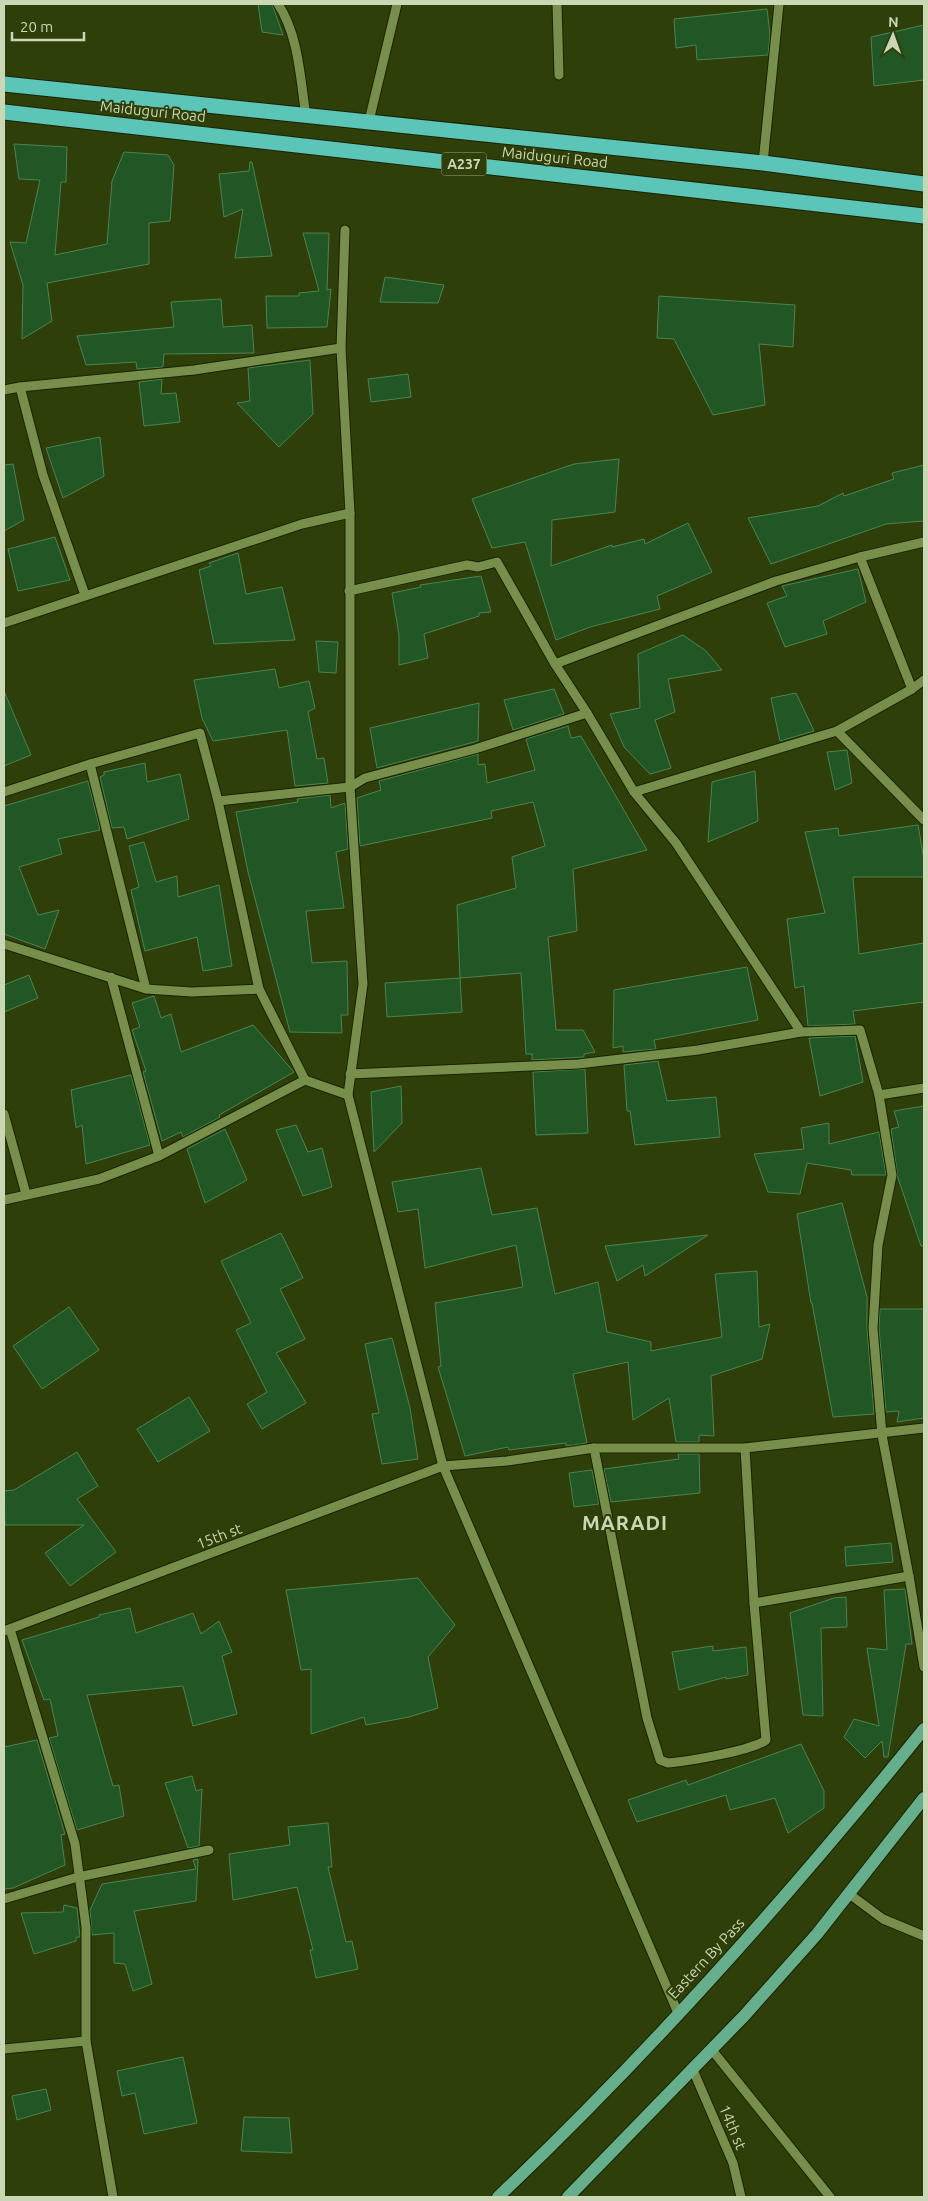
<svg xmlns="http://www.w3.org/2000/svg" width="928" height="2201" font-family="Ubuntu,sans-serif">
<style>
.building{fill:#215725;stroke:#4d834f}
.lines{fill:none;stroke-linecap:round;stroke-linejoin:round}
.minor-casing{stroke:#192401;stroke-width:11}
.major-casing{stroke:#192401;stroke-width:14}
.highway-casing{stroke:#192401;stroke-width:17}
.minor{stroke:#778f4a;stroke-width:9}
.major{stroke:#66af8c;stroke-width:12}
.highway{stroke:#5bc5b8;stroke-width:15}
.labels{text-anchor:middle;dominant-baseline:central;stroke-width:4;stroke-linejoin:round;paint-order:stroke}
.shield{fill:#2f3f09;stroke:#9ca981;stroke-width:1}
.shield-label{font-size:14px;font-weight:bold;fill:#cad7b5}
.street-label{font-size:15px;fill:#cad7b5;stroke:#2f3f09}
.district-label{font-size:20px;font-weight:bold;letter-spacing:1px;fill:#cad7b5;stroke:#2f3f09}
</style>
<rect width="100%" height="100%" fill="#2f3f09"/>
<g class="building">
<path d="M258,4H272L283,35L262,32Z"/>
<path d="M767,9L770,35L768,55L697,60L696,45L676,48L674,19Z"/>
<path d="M924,25V80L874,86L871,37Z"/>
<path d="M14,144L67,147L66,182H61L55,255L107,244L112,181L124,152L168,155L174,165L170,221L149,223V264L47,283L52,321L22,339L23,285L10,242L26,243L40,180L19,179Z"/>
<path d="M250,162H252L272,256L235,258L243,209L224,217L219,174L249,171Z"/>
<path d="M303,233H329L327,290L331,289L327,327L267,328L266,296H299V293L319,291Z"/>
<path d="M385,277L444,285L438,303L380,302Z"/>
<path d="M659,296L795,305L793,347L759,344L765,405L713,415L674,339L657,338Z"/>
<path d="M221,299L223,327L252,325L254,353L164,354L163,367L137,369L136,362L86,365L77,336L174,327L171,302Z"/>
<path d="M310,360L313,414L279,447L237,403L250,401L248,368Z"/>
<path d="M408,374L411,397L371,402L368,379Z"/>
<path d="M162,379L161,394L176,393L180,422L144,426L139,382Z"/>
<path d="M100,437L104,476L63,498L46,448Z"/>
<path d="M619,459L615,512L552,520L551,566L612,545V547L644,539L645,544L688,523L712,572L657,596L660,609L590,627L556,640L525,542L492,548L472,499L574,464Z"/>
<path d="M13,464L24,520L4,531V465Z"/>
<path d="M924,465V521L886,524L771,564L748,518L818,506L843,493L844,496L894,479L892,473Z"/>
<path d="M55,537L70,580L18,591L8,549Z"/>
<path d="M238,553L246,594L282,587L295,640L214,644L199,570L211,566L209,563Z"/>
<path d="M858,569L866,602L823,621L827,634L785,647L767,603L787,596L782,586Z"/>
<path d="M481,576L491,612L479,613V616L424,634L428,658L399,665V635L392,593L421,587L420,585Z"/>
<path d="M683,635L706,651L722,670L668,679L675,712L655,720L671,768L650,774L624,747L610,714L640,708L638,654Z"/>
<path d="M316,641L338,642L336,673L319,672Z"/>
<path d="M275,669L279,688L309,681L315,708L308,712L317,759L324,758L328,783L295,786L287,730L213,741L202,718L194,680Z"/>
<path d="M554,689L564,714L513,730L504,700Z"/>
<path d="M4,691L31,755L4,766Z"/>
<path d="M796,693L814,731L780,741L771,698Z"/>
<path d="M479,703L478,741L377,768L370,728Z"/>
<path d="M568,726L571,738L581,736L647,850L573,869L577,931L548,937L556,1030H583L595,1052L584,1054V1057L532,1060V1054H526L521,973L460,978L457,905L516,888L512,857L545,846L533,802L491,811L492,818L360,846L357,798L381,790L379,781L478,754V765L485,764L487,783L535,770L526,739Z"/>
<path d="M847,750L852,783L835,790L827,752Z"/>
<path d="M145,763L147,782L180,774L189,819L127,839L124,827L112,828L100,777L104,775V772Z"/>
<path d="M755,771L758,821L708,842L712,782Z"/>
<path d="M88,781L100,830L58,839L62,854L19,867L38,915L59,910L45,949L4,934V806Z"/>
<path d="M330,795L331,808L345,803L348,849L336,852L344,908L306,911L312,963L347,961L348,1015H341L342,1033L290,1032L248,872L236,812L298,802L297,799Z"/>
<path d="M918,825L924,860V877H853L859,954L924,943V1002L853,1011L855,1024L808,1026L804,986L795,988L787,919L825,913L805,832L838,828L839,836Z"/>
<path d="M144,842L156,882L177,876L178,897L219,885L232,966L203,971L197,937L145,951L131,890L139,887L129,846Z"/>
<path d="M747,967L758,1020L654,1040L656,1049L623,1052V1046L613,1048L614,990Z"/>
<path d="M29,975L38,998L4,1012V985Z"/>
<path d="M460,978L462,1012L387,1017L385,983Z"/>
<path d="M154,996L161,1018L171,1014L181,1052L253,1025L294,1072L219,1115L220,1117L183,1137L181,1132L162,1141L143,1072L146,1071L132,1030L140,1027L132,1003Z"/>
<path d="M855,1036L863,1082L820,1096L809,1038Z"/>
<path d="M658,1061L667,1101L716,1097L720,1137L635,1145L630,1111H627L624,1065Z"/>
<path d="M585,1069L588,1133L536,1135L533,1072Z"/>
<path d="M131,1075L150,1145L86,1164L82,1125L76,1128L71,1090Z"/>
<path d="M401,1086L402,1123L374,1152L371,1092Z"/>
<path d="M924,1106V1246H921L898,1178L891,1129L899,1127L894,1111Z"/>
<path d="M829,1123V1144L879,1132L886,1175H852L851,1170L807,1163L800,1194L768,1192L754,1154L804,1149L801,1128Z"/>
<path d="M296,1125L308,1152L322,1148L332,1187L303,1196L276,1130Z"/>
<path d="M225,1129L247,1180L205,1203L187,1149Z"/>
<path d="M481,1168L492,1215L537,1208L555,1294L598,1282L607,1332L651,1342V1351L722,1337L715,1274L757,1271L759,1327L770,1324L762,1359L711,1376L714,1436L699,1435V1442H676L669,1398L633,1420L628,1362L573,1374L587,1443L566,1446V1443L509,1450L508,1447L465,1456L438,1367L441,1366L435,1303L523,1287L516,1245L425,1268L418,1209L398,1212L392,1182Z"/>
<path d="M842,1203L867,1297V1328L874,1414L833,1417L812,1303H811L797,1214Z"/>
<path d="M281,1233L303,1278L280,1289L305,1339L276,1353L306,1403L262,1429L247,1404L267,1392L236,1330L251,1323L221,1261Z"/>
<path d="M708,1235L645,1276L643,1265L617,1281L605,1246Z"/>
<path d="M69,1307L99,1350L42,1389L13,1346Z"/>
<path d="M880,1309H924V1418L897,1422L899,1411L886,1412L879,1328Z"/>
<path d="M392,1338L410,1408L418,1459L382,1464L372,1414L379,1413L365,1344Z"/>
<path d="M189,1397L210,1431L158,1462L137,1429Z"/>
<path d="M77,1452L98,1486L77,1499L116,1552L70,1586L45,1553L84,1525H5L4,1491L14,1490Z"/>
<path d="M678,1454H699L700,1493L611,1502L604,1469L679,1459Z"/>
<path d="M592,1470L599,1504L574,1507L569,1473Z"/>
<path d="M891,1543L893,1562L846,1566L845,1547Z"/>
<path d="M418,1578L455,1625L428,1657L438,1708L409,1717L366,1725L364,1717L311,1734V1669L301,1670L286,1590Z"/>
<path d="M905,1589L912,1644H906L888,1757H884L882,1741L865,1758L844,1737L854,1719L879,1726L867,1648L887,1650L884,1590Z"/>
<path d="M846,1597L847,1627L821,1628L823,1716L803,1715L790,1613L834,1598Z"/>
<path d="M130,1608L136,1633L193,1613L201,1634L219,1621L232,1652L222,1656L237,1714L193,1726L183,1686L87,1695L113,1786L119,1785L124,1816L77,1830L49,1738L58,1736L50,1699L44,1700L22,1640L99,1617V1615Z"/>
<path d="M713,1646V1651L746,1647L748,1675L726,1679V1677L679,1690L672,1652Z"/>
<path d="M37,1740L65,1834L61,1835L65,1865L13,1888L4,1889V1747Z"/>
<path d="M801,1744L824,1791V1808L788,1833L775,1798L730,1810L726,1795L637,1822L628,1800L686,1780L688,1785Z"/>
<path d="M192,1776L196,1791L202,1789L199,1846L188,1848L165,1783Z"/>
<path d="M328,1823L332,1867H328L346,1942L352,1941L358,1969L316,1978L310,1950H313L297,1887L233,1900L229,1854L290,1845L288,1827Z"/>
<path d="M198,1859L196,1901L134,1911L152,1984L133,1991L125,1964L114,1963V1933L92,1935L90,1910L102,1884L196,1869L193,1860Z"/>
<path d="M64,1905L77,1908L80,1937H76V1941L34,1954L21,1913L63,1912Z"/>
<path d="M183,2057L197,2123L144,2134L135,2093L122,2096L117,2071Z"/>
<path d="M46,2089L51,2110L17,2120L12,2096Z"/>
<path d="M244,2117L289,2118L292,2153L241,2151Z"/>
</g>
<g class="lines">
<g class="minor-casing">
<g id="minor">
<path d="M278,4C299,36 300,78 306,116"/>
<path d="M557,4L559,75"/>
<path d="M369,121L397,4"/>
<path d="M763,163L779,4"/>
<path d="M345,230L341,348L350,513V787L363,984L348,1095L443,1466L678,2013"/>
<path d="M20,387L43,475L85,595"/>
<path d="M4,390L20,387L194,370L341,348"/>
<path d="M860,557L912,689"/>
<path d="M349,591L467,565L478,567L497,562L555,664L587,713L634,792L676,843L801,1032L860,1030L879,1095L892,1175L878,1245L873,1328L882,1435L909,1576L924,1667"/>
<path d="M4,623L302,524L350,513"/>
<path d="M555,664L776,581L860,557L924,542"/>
<path d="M837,731L924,820"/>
<path d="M90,764L146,989"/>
<path d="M4,792L90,764L200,733L218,801L259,989"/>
<path d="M634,792L837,731L912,689L924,680"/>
<path d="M218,801L350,787L365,778L475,749L587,713"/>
<path d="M4,944L146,989L192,992L259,989L305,1080L348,1095"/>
<path d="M111,977L159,1156"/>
<path d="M350,1074L578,1064L698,1050L801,1032"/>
<path d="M879,1095L924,1088"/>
<path d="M4,1114L26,1194"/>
<path d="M4,1200L99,1179L159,1156L305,1080"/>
<path d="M594,1448L647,1718L660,1760L668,1763C689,1761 751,1751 766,1740L754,1603L745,1448"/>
<path d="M754,1603L909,1576"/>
<path d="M10,1629L75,1844L86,1927V2041L113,2197"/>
<path d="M4,1631L443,1466L507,1461L594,1448H745L924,1428"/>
<path d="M848,1893L883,1919L924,1936"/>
<path d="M4,1899L78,1877L209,1850"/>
<path d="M4,2049L86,2041"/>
<path d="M712,2050L830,2197"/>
<path d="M693,2070L733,2163L741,2197"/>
</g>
</g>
<g class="major-casing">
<g id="major">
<path d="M498,2197C651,2052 792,1893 924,1729"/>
<path d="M568,2197L744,2016L817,1934L924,1798"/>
</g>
</g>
<g class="highway-casing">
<g id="highway">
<path d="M4,84L763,163L924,184"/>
<path d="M4,112L924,216"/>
</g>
</g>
<use href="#minor" class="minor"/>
<use href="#major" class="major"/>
<use href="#highway" class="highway"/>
</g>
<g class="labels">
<rect class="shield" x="441.5" y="152.5" width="45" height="23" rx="4"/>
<g class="shield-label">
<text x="464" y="164">A237</text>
</g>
<g class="street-label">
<text transform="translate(153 111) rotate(6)">Maiduguri Road</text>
<text transform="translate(555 157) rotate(6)">Maiduguri Road</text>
<text transform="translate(219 1536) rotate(-21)">15th st</text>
<text transform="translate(706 1958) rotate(-47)">Eastern By Pass</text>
<text transform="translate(733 2127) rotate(67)">14th st</text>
</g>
<g class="district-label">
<text x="625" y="1522">MARADI</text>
</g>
</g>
<rect width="928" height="2201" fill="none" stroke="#cad7b5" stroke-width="10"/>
<g transform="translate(893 35) rotate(2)" stroke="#2f3f09" stroke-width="4" paint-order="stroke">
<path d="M0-4L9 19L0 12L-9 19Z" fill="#cad7b5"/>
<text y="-8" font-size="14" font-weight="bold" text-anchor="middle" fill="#cad7b5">N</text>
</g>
<path d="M12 32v8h72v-8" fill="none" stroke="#cad7b5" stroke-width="2.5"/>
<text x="20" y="32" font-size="15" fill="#cad7b5" stroke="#2f3f09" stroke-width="4" paint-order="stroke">20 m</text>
</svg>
